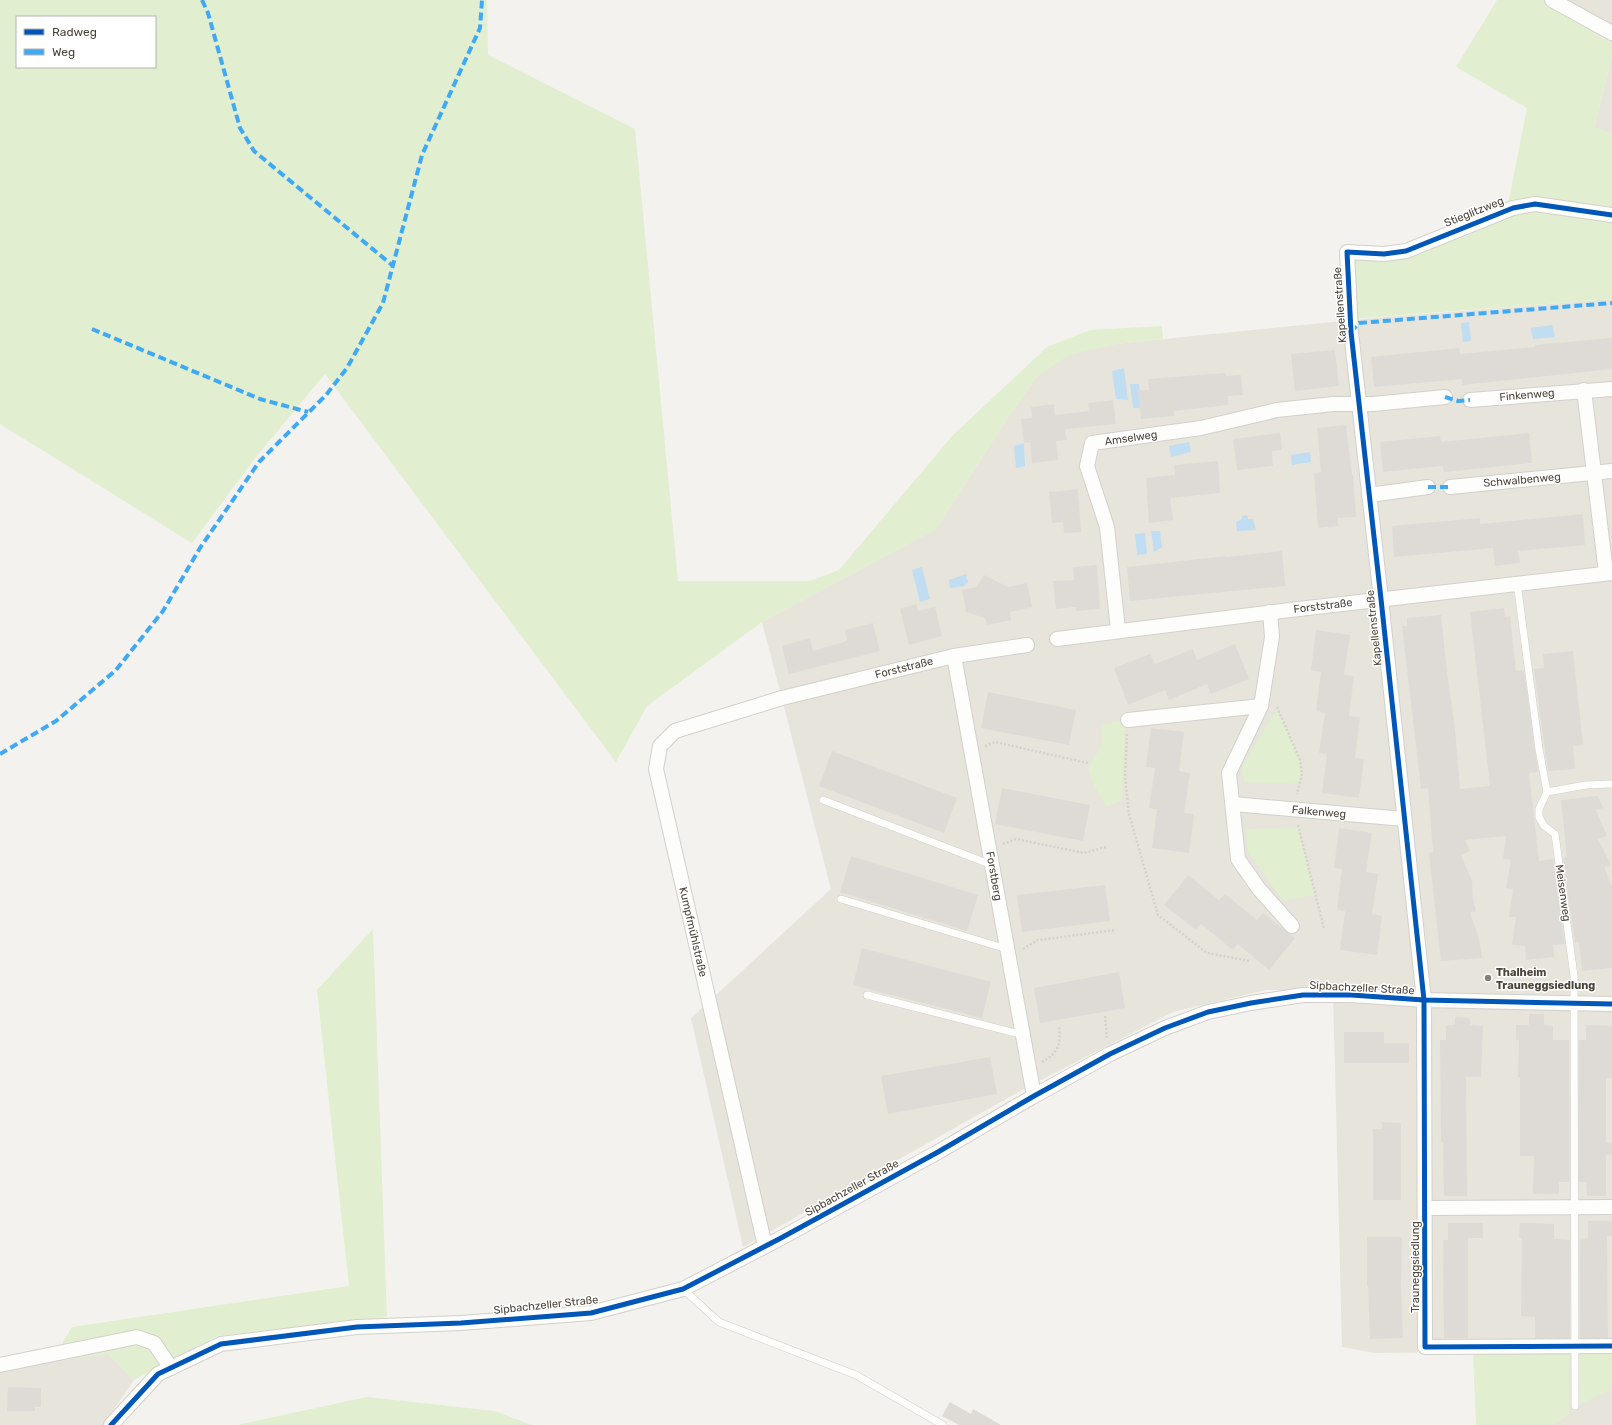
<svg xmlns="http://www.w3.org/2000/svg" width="1612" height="1425" font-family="Rubik,sans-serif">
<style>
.residential{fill:#e7e4dc}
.green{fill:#e1eecf;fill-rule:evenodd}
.water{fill:#c0ddf1}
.building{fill:#dedbd6}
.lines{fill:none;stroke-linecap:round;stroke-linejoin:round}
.service-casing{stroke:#d2d0cb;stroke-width:8}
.minor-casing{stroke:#d2d0cb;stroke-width:16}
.path{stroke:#d3d2cc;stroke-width:2.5;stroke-dasharray:2 2;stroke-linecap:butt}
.service{stroke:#fdfdfc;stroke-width:7}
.minor{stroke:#fdfdfc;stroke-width:14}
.quiet{stroke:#3fa9f5;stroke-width:4;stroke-dasharray:8 4;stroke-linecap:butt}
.cycleway-casing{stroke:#fff;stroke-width:8}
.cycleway{stroke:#0057b8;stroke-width:5}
.poi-dot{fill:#868178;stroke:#fff;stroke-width:1.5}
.labels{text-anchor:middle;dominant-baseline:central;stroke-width:3;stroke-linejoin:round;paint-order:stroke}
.street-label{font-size:11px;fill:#4b4439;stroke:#fff}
.poi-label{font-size:11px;font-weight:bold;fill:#4b4439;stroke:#fff;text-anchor:start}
</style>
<rect width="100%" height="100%" fill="#f4f2ee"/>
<g class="residential">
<path d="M1542,0H1612V43Z"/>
<path d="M1612,56V133L1594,128Z"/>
<path d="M1612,299V1425H1554L1569,1413V1351L1375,1353L1342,1347L1333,990H1266L1173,1012L1020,1091L743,1247L691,1018L831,889L762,622L936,529L1005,422L1038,375L1070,354L1115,344L1362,319Z"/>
<path d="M60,1353L65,1360L108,1354L134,1380L103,1425H0V1369Z"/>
</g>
<g class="green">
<path d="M0,0H487L488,55L635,129L678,581H810L839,570L953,435L1047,347L1090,330L1162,326L1163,339L1115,344L1071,354L1038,375L1005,422L936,529L762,622L647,706L616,762L325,374L256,457L192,543L0,424ZM17,17H155V67H17Z"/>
<path d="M1497,0H1542L1612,43V56L1594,128L1612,133V299L1350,319L1347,252L1384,254L1507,210L1527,108L1456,67Z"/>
<path d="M1277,709C1288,732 1306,758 1300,784L1244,782L1241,768Z"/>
<path d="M1125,720L1122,801L1106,806L1092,782L1088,769L1102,744L1101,725Z"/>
<path d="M1298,828L1315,895L1283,901L1248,852L1246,829Z"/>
<path d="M373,929L387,1317L217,1336L134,1380L108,1354L65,1360L60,1353L63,1341L72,1327L349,1286L317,990Z"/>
<path d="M1577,1348L1612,1349V1389L1579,1405Z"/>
<path d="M1569,1351V1413L1554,1425H1476L1473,1352Z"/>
<path d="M367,1397L495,1411L532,1425H237Z"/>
</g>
<g class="water">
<path d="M1469,322L1471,341L1463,342L1461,323Z"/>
<path d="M1552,325L1555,337L1533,339L1531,328Z"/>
<path d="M1124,368L1128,400L1116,399L1112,371Z"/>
<path d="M1130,384H1139L1142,408H1133Z"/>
<path d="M1189,442L1191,452L1171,457L1169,446Z"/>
<path d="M1024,443L1025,466L1016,468L1014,446Z"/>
<path d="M1310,452L1311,462L1292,465L1291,455Z"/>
<path d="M1247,515L1248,519H1253L1256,530L1237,531L1236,522L1242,519V516Z"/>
<path d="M1151,531H1160L1162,547L1154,552Z"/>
<path d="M1145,533L1147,554L1137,555L1135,534Z"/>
<path d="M922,567L930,599L920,602L912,570Z"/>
<path d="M966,574L968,582L964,586L950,588L949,580Z"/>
</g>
<g class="building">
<path d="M1612,338V369L1462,385V379L1374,387L1371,357L1459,348L1460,354L1535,347V345Z"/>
<path d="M1335,350L1339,386L1295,391L1291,354Z"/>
<path d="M1225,373L1226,376L1241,375L1243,395L1228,396V405L1174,411V416L1141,419L1138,390H1149L1148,379Z"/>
<path d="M1113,400L1116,424L1065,429L1067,440L1056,441L1058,460L1032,463L1030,442L1024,443L1021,419L1032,418L1031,407L1054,404L1055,415L1089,411L1088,403Z"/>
<path d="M1346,425L1352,475H1353L1356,517L1337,518L1338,526L1318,528L1314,473L1321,472L1317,428Z"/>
<path d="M1280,433L1282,450L1272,451L1273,466L1237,470L1233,439Z"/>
<path d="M1529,433L1532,463L1444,472L1443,466L1383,472L1380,442L1440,436L1441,442Z"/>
<path d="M1218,461L1220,493L1170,498L1173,520L1149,523L1146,478L1175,475L1174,465Z"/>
<path d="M1078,489L1081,532L1064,533L1063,522L1052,523L1049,492Z"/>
<path d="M1583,514L1585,545L1518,551L1520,563L1495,566L1493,548L1394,557L1392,526L1480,518V524Z"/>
<path d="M1282,551L1285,586L1130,601L1127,567L1226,556V557Z"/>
<path d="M1097,565L1100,609L1076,611V607L1056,609L1053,581L1074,580L1073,567Z"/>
<path d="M984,575L1008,587L1027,583L1032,607L1010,612L1011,620L987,625L985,618L966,612L962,590L976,587Z"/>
<path d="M916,604L918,611L935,607L942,636L909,645L900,609Z"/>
<path d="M1504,608L1505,617L1510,616L1516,671L1524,670L1538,772L1529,773L1539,861L1553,859L1565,944L1553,945L1554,957L1526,960L1525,946L1512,945L1516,917H1509L1513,889L1506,888L1511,860L1503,859L1506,836L1465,840L1470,851L1461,855L1472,881L1473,900L1476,911L1470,913L1479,939L1482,958L1441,961L1429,853L1433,852L1428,788L1421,789L1402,626H1407V618L1441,615L1447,671L1455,729L1460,789L1490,786L1470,612Z"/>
<path d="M873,623L880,651L789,674L782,646L810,638L813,651L847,641L845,630Z"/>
<path d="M1316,630L1350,635L1344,675L1354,676L1349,716L1360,717L1355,758L1364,759L1359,798L1322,793L1327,754L1319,753L1325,713L1316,711L1321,672L1311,670Z"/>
<path d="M1235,644L1249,679L1211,694L1207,684L1169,700L1165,690L1128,705L1114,668L1150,654L1155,664L1193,649L1197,660Z"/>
<path d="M1573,651L1583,745L1573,746L1575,769L1548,771L1534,669L1544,668L1543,654Z"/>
<path d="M988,692L1076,710L1069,745L981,728Z"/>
<path d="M1151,728L1184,732L1179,771L1190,773L1184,813L1194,814L1189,853L1152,848L1157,809L1149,808L1155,768L1146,767Z"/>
<path d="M832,751L957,798L944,833L819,786Z"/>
<path d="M1002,788L1090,805L1083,841L995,824Z"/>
<path d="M1598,796L1603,808L1596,810L1607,836L1598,839L1611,865L1604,867L1612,887V968L1582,971L1579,942L1575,943L1563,858H1567L1561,800Z"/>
<path d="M1339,828L1372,833L1366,872L1378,874L1372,914L1382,916L1377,955L1340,950L1345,911L1337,910L1342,869L1334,868Z"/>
<path d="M851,856L978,895L967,931L840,892Z"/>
<path d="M1188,875L1219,900L1225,894L1257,920L1263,913L1295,938L1269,970L1238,944L1233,950L1201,924L1196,930L1164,905Z"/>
<path d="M1105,885L1110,921L1022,932L1017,895Z"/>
<path d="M862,948L991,982L982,1018L853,985Z"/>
<path d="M1119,972L1125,1008L1040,1023L1034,988Z"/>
<path d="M1529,1014H1544V1025L1553,1026V1040H1569V1182H1559V1194H1533L1534,1156H1520V1077H1518L1519,1040H1516V1025H1529Z"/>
<path d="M1455,1017L1470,1018V1025L1483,1026L1481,1077H1466L1467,1196H1444L1443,1142H1441L1440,1040H1446V1025H1455Z"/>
<path d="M1586,1025L1612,1026V1078H1606V1143H1612V1155H1606V1196H1587L1586,1182H1579V1040H1586Z"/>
<path d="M1344,1032H1384V1043H1409V1063H1344Z"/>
<path d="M990,1057L997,1094L888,1114L881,1076Z"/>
<path d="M1382,1122L1401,1123V1200H1373V1129H1382Z"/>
<path d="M1588,1221H1612V1236H1607L1608,1338H1580V1240L1588,1238Z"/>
<path d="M1448,1223H1483V1238H1468V1338H1444L1443,1240H1448Z"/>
<path d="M1520,1223L1554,1224V1239L1570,1240V1338H1535V1317L1521,1316L1522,1238H1519Z"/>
<path d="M1367,1237H1402L1401,1286L1403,1338L1370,1339L1368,1286H1367Z"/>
<path d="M8,1387L41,1388V1407H35V1411H7Z"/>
<path d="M950,1402L971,1414L973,1409L1001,1425H959L942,1416Z"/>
</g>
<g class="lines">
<g class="service-casing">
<g id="service">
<path d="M1517,583L1539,749L1547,792L1539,809V817L1544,826L1555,834L1574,976L1575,1406"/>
<path d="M1547,792L1586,785L1612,784"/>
<path d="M823,800L992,865"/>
<path d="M841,899L1007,949"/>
<path d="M867,995L1023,1035"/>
<path d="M683,1289L719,1322L856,1375L943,1425"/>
</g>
</g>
<g class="minor-casing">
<g id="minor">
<path d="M1552,0L1612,33"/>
<path d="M1612,215L1535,204L1513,208L1406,251L1384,254L1347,252L1351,332L1381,599L1424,1000L1425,1347L1612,1346"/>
<path d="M1584,390L1606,573"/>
<path d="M1470,400L1612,389"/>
<path d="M1450,487L1612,471"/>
<path d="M1369,495L1428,487"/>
<path d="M1270,612L1272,637L1261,706L1229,773L1238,859L1259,889L1292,926"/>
<path d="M1118,630L1107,527L1087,466L1092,443L1201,428L1277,410L1333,404H1373L1445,397"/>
<path d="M1057,639L1290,610L1612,573"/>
<path d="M954,656L1034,1096"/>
<path d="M1128,720L1261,706"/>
<path d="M1233,804L1404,819"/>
<path d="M1425,1208L1612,1207"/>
<path d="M765,1246L656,769L660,746L675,731L782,698L954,656L1027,645"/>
<path d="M0,1365L137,1337L154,1343L171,1368"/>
<path d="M111,1425L158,1374L221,1344L357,1327L461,1323L591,1313L683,1289L781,1238L938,1152L1034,1096L1110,1054L1165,1028L1208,1012L1251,1003L1303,995H1351L1424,1000L1612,1004"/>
</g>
</g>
<g class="path">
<path d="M1277,707L1300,760L1302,774L1297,794"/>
<path d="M1127,734L1125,777L1129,814L1158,915L1207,953L1250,961"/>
<path d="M985,746L995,742L1088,763"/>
<path d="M1298,825L1324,929"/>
<path d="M1003,844L1016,839L1084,853L1106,847"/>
<path d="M1023,949L1038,940L1116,930"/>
<path d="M1105,1016L1107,1038"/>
<path d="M1042,1062C1058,1053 1061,1045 1059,1027"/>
</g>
<use href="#service" class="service"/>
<use href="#minor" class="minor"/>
<g class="quiet">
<path d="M202,0L208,13L240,128L254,151L392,265"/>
<path d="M92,329L260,399L308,412"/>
<path d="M1351,332L1359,323L1612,303"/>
<path d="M1445,397L1458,401L1470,400"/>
<path d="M1428,487H1450"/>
<path d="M0,754L56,721L116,670L163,611L200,548L259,462L326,395L347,368L383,303L422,155L480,28L482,0"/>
</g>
<g class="cycleway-casing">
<g id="cycleway">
<path d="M1612,215L1535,204L1513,208L1406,251L1384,254L1347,252L1351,332L1381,599L1424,1000L1425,1347L1612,1346"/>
<path d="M111,1425L158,1374L221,1344L357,1327L461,1323L591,1313L683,1289L781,1238L938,1152L1034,1096L1110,1054L1165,1028L1208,1012L1251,1003L1303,995H1351L1424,1000L1612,1004"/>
</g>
</g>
<use href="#cycleway" class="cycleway"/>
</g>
<circle class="poi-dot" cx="1488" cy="978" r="4"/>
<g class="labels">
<g class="street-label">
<text transform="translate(1474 212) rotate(-22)">Stieglitzweg</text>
<text transform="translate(1340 305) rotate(-94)">Kapellenstraße</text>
<text transform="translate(1527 395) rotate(-5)">Finkenweg</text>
<text transform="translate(1131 438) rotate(-8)">Amselweg</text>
<text transform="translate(1522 480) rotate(-5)">Schwalbenweg</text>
<text transform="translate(1323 606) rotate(-7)">Forststraße</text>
<text transform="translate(1374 628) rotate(-96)">Kapellenstraße</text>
<text transform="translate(904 668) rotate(-14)">Forststraße</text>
<text transform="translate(1319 812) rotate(5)">Falkenweg</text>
<text transform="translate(994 876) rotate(80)">Forstberg</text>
<text transform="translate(1563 893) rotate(82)">Meisenweg</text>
<text transform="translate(693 932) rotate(77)">Kumpfmühlstraße</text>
<text transform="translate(1362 988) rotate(3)">Sipbachzeller Straße</text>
<text transform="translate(852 1188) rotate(-29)">Sipbachzeller Straße</text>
<text transform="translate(1415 1267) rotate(-90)">Trauneggsiedlung</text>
<text transform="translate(546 1305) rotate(-6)">Sipbachzeller Straße</text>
</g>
<g class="poi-label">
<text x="1496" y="972">Thalheim<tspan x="1496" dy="13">Trauneggsiedlung</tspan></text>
</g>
</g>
<rect x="16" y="16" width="140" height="52" fill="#ffffff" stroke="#b7b4b0"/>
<rect x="24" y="29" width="20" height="6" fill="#0057b8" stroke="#b7b4b0"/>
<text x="52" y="36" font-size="12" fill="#4b4439">Radweg</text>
<rect x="24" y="49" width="20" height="6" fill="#3fa9f5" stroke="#b7b4b0"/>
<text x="52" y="56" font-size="12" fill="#4b4439">Weg</text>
</svg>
